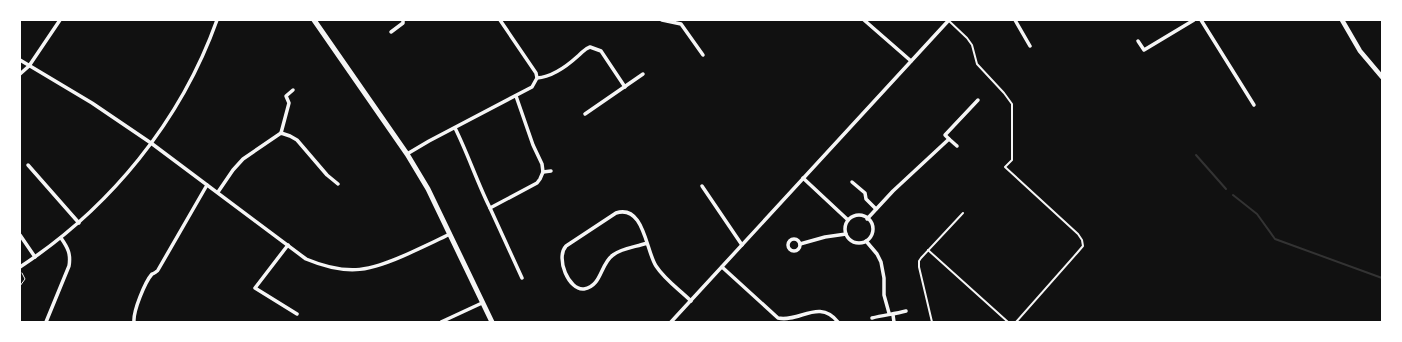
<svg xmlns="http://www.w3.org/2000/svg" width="1402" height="342" font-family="'Archivo Narrow',sans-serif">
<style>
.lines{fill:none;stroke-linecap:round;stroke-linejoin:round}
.stream{stroke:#333;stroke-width:2}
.path{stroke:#f5f5f5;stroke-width:1}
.service{stroke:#f5f5f5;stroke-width:2}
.minor{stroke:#f5f5f5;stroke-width:3.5}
.tertiary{stroke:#f5f5f5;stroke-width:4.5}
.secondary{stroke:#f5f5f5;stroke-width:5}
</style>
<rect width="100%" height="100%" fill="#111"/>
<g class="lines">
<g class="stream">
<path d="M1196,155L1226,189"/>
<path d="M1233,195L1257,214L1275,239L1382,278"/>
</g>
<path class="path" d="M20,286L25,279L22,273"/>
<g class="service">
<path d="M948,20L967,38L972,45L977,64L1004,93L1012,104V160L1005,167L1078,234L1082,240L1083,246L1077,253L1016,322"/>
<path d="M928,250L1008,322"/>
<path d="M932,322L919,267V261L921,258L963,213"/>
</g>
<g class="minor">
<path d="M662,20L681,24L703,55"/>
<path d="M864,20L911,61"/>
<path d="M1015,20L1030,46"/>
<path d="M1201,20L1254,105"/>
<path d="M391,32L403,23V20"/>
<path d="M1138,41L1144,50L1194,20"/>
<path d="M20,60L92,103L151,143L306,259C349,277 371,271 412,252C425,246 438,240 450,234"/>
<path d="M20,74L29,66L60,20"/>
<path d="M537,78C552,77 567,66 578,56C583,52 584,49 590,47L601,51L625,87"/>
<path d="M585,114L643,74"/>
<path d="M455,128C468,154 477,182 490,208L537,183L540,179L543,172L542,164L533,145L516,96"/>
<path d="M281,133L289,103L286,96L293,90"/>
<path d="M949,139L957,146"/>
<path d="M407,154L429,141L532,87L537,78L536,73L500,20"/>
<path d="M28,165L79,223"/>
<path d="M543,172L551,171"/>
<path d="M803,178L848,220"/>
<path d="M852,182L865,193L866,199L876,209"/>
<path d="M702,186L742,245"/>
<path d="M218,192L233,170L243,159L281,133L290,136L297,140L327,175L338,184"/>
<path d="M490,208L522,278"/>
<circle cx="859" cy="229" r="14"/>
<path d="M867,219L893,191L949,139L945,135L978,100"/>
<path d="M20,235L35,257"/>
<circle cx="794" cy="245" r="6"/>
<path d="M866,241L877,254L881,262L884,278V295L889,313"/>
<path d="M647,243C636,247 622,248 613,255C600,264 602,286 584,289C569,291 555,258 566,246L616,213C644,204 646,251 656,266C665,280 680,290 691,301"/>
<path d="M800,244L825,237L846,234"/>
<path d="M288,245L255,288L297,314"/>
<path d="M20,267C110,208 181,121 217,20"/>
<path d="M722,267L778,318C799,323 819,298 838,322"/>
<path d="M893,315L894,322"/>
<path d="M872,318C884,315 895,314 906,311"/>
<path d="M46,322L69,266C71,254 68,248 61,238"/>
<path d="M134,322C133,311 145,282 152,274C153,274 158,271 158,270L207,185"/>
<path d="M441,322L482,303"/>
<path d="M671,322L949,20"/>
</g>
<path class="tertiary" d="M1342,20L1360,51L1382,77"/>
<path class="secondary" d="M314,20L407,154L428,189L492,322"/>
</g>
<rect width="1402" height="342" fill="none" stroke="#ffffff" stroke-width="42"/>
</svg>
